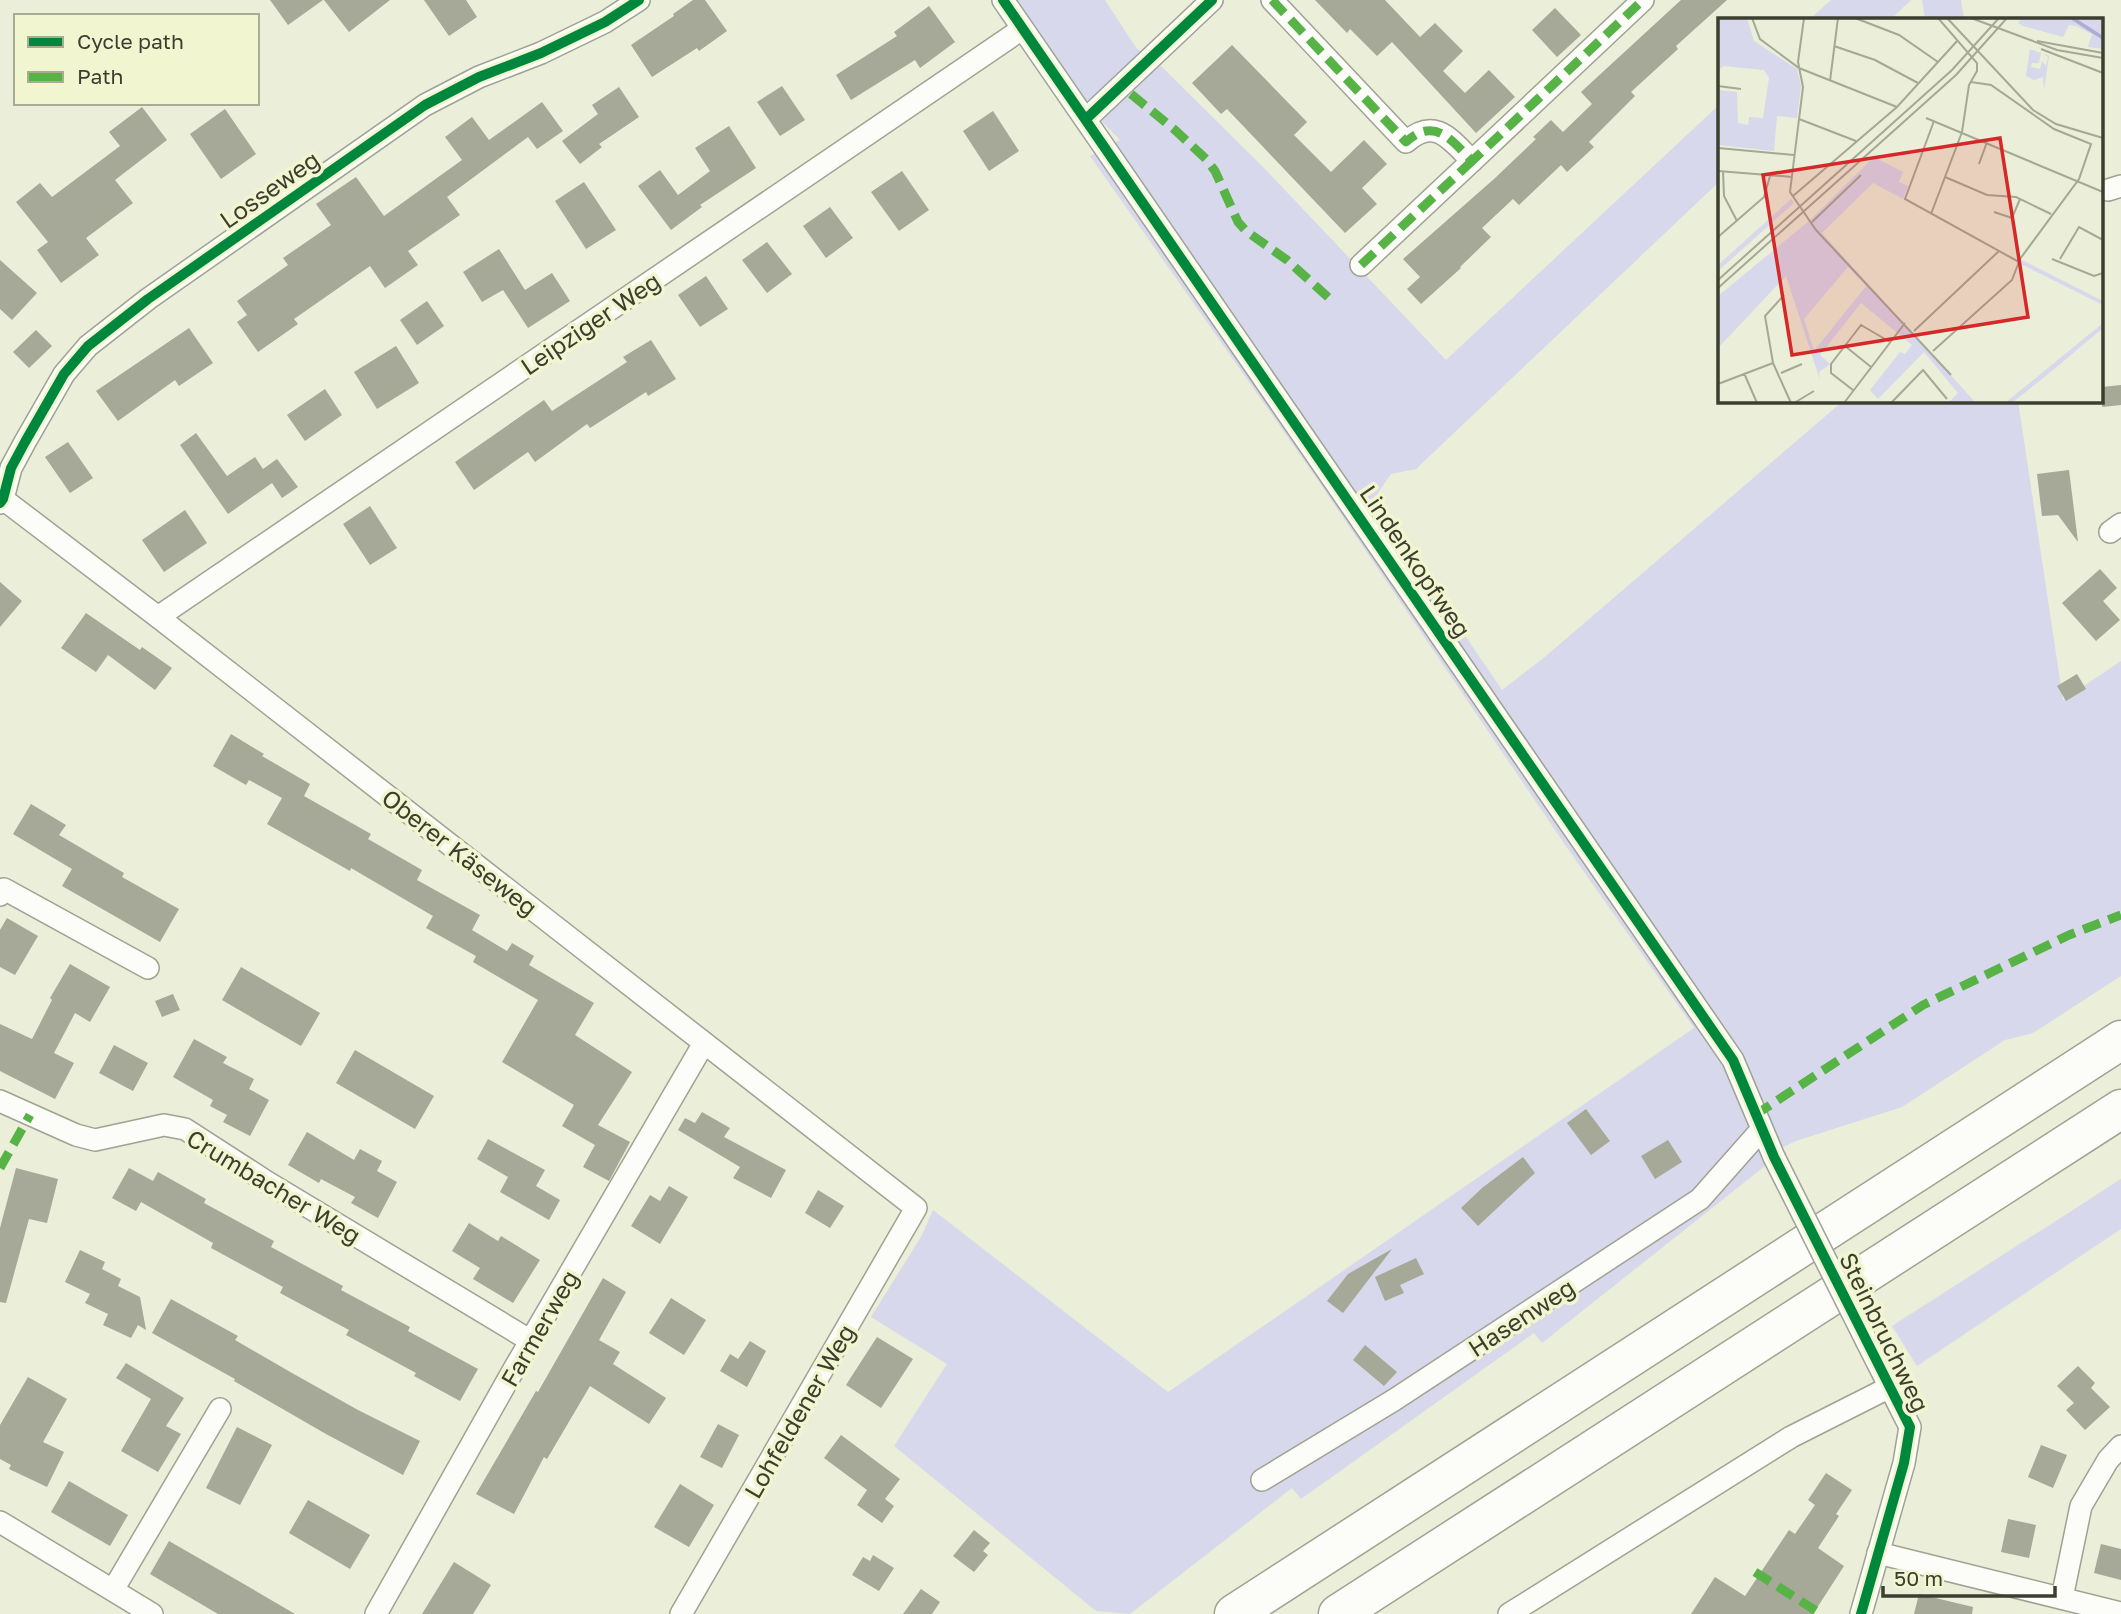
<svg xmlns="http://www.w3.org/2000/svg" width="2121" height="1614" font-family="'Golos Text',sans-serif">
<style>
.green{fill:#d7d8eb}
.building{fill:#a6a898}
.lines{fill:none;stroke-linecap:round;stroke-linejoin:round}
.street-casing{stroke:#a0a292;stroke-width:24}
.highway-casing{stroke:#a0a292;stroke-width:41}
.street{stroke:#fcfcf9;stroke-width:21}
.highway{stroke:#fcfcf9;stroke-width:38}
.street-bridge-casing{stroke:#a0a292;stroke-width:24;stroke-linecap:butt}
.street-bridge{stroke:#fcfcf9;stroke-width:21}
.quiet{stroke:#57b346;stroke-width:9;stroke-dasharray:18 9;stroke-linecap:butt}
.cycleway-casing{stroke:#f1f6d0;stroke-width:15}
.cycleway{stroke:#00873e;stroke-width:10}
.labels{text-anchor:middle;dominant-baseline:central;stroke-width:7;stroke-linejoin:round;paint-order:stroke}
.street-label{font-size:24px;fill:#3c3e2f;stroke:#f1f6d0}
.inset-river{fill:none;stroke:#adacd2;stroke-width:3.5}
.inset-road{fill:none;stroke:#a5a894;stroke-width:2}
.view{fill:#d62828;fill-opacity:0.15;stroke:#d62828;stroke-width:3.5}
.inset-edge{fill:none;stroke:#3c3e2f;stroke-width:3.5}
</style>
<rect width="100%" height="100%" fill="#ebeed8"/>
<g class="green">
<path d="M1014,0H1105L1137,49L1152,57L1265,169L1446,360L1720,104V181L1416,469L1391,474L1373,500L1502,690L1546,656L1843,401H2018L2063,700L2121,661V976L2033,1033L2005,1040L1902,1107L1796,1141L1783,1147L1765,1166L1542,1343L1534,1333L1301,1499L1292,1488L1130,1614L1096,1611L894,1446L947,1364L871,1317L922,1235L933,1210L1168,1392L1694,1028L1570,852L1315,476L1090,156L1120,140L1086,105Z"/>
<path d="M1831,0H1911L1891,19H1810Z"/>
<path d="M1922,0H1961L1964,19H1925Z"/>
<path d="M2121,1179V1229L1917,1366L1892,1326Z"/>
</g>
<g class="building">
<path d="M270,0H323L288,25Z"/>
<path d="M324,0H390L349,32Z"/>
<path d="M424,0H466L477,17L449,36Z"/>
<path d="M693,0H705L727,31L699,51L697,48L652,77L631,45L674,16L673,14Z"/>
<path d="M1315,0H1385L1420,37L1435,23L1463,51L1443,71L1465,93L1489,70L1515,97L1476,133L1392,42L1377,56L1350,29L1347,33Z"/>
<path d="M1681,0H1727L1676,46L1678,49L1631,92L1635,96L1589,142L1594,147L1567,172L1561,165L1519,205L1513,199L1482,228L1491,237L1460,267L1461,268L1421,304L1407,289L1420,277L1403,259L1494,179L1536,139L1533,137L1551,120L1563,132L1592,104L1581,92Z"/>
<path d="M929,6L955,42L920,68L915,60L851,100L836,75L897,36L894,32Z"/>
<path d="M1555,8L1581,35L1557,57L1532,30Z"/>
<path d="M1232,45L1307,122L1294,135L1331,172L1364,140L1387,164L1362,188L1377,204L1345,233L1227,109L1221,114L1192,83Z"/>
<path d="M782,86L805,120L780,136L757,102Z"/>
<path d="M619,87L639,117L599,144L602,147L580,164L562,141L598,114L592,105Z"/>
<path d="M542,102L563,131L537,149L528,137L447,197L460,215L408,251L418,265L385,288L370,266L294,319L298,324L258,352L237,322L247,315L237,301L288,265L283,258L331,225L316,204L356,177L384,216L462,160L445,137L472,117L489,140Z"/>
<path d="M142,107L167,140L115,180L133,203L86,238L99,255L61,283L37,250L48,242L16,202L40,183L52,197L120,146L109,132Z"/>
<path d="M225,109L256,154L221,179L190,134Z"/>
<path d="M993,111L1019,151L989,171L963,131Z"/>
<path d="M729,126L756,168L700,205L702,207L671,230L638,186L660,170L678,195L710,171L695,148Z"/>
<path d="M902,171L929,210L899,231L871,192Z"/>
<path d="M584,182L616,230L586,249L555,201Z"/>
<path d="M830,207L853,238L826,258L803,226Z"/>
<path d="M767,242L792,274L767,293L742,260Z"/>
<path d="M499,249L525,290L552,273L570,301L528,328L503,290L482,302L463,272Z"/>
<path d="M0,260L37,293L12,320L0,309Z"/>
<path d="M706,276L728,309L700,327L678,295Z"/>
<path d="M427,301L444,326L417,345L400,320Z"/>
<path d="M189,328L213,363L179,386L175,380L118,421L96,391Z"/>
<path d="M36,330L52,346L29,368L13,352Z"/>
<path d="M651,340L676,379L648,396L646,392L590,428L587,424L535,462L528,452L474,490L455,462L544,400L552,411L627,362L623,357Z"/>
<path d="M396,346L419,383L377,409L354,372Z"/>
<path d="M2121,385V405L2102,407V387Z"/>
<path d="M325,389L342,415L305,441L287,415Z"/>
<path d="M196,433L227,476L255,457L263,469L277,459L298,487L282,498L272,483L228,514L180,445Z"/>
<path d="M68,442L93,478L70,493L45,457Z"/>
<path d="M2069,470L2078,542L2058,515L2042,516L2037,474Z"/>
<path d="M370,506L397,548L370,565L343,524Z"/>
<path d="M185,510L207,543L164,572L142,540Z"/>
<path d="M2100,569L2117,588L2103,601L2120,620L2096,641L2062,603Z"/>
<path d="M0,582L22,601L0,627Z"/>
<path d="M86,613L140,650L142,647L172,668L155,690L108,655L96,672L61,648Z"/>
<path d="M2077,674L2086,689L2066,701L2057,686Z"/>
<path d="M231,734L264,754L262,756L310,784L304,796L371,834L368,839L422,870L417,880L480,915L472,930L507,951L512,943L534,956L529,965L594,1003L575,1035L632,1072L598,1125L630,1142L609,1181L583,1167L595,1145L562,1126L574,1105L502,1062L538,1000L473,962L476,956L426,928L433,916L351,868L350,871L267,824L282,798L249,780L246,785L213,766Z"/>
<path d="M31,804L66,825L59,835L124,873L122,877L179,909L160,942L62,886L72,869L13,834Z"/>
<path d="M7,918L38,936L15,975L0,967V930Z"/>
<path d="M70,964L110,987L90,1022L75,1013L54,1053L74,1063L55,1099L0,1071V1024L32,1039L52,1000L50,998Z"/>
<path d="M241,967L320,1013L301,1046L222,1000Z"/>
<path d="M173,994L180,1010L162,1017L155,1001Z"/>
<path d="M194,1039L227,1057L223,1063L254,1079L249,1089L269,1100L250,1136L223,1122L227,1115L210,1106L213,1100L173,1077Z"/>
<path d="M114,1045L148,1063L133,1091L99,1073Z"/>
<path d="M355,1050L434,1096L415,1129L336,1083Z"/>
<path d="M1586,1109L1610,1141L1591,1155L1567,1123Z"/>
<path d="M702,1112L730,1128L724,1137L786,1170L771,1198L733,1178L740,1167L678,1130L685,1118L695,1123Z"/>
<path d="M307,1132L354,1160L360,1149L382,1161L377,1171L397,1182L378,1218L351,1203L355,1197L321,1179L319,1183L288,1165Z"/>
<path d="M488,1139L545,1170L536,1186L560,1200L549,1220L500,1192L508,1177L477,1159Z"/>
<path d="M1668,1140L1682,1162L1655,1179L1641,1156Z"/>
<path d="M1523,1157L1535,1173L1478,1226L1461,1208L1482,1188Z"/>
<path d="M16,1168L58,1179L47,1223L29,1219L6,1303L0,1302V1228Z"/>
<path d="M129,1168L153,1181L158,1172L206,1199L204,1203L274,1241L271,1247L343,1286L341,1290L410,1327L408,1331L478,1369L460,1401L414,1376L416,1373L346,1335L349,1330L280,1293L283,1287L211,1248L213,1243L141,1202L136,1211L112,1198Z"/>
<path d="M669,1186L688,1197L660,1244L631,1226L650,1195L660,1201Z"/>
<path d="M818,1190L844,1206L830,1228L805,1213Z"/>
<path d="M469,1223L498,1241L501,1236L540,1260L513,1303L473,1279L480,1268L452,1251Z"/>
<path d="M1392,1249L1343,1313L1327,1301L1348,1274Z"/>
<path d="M80,1250L105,1262L102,1269L121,1279L118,1286L140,1297L146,1330L138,1325L131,1338L103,1325L108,1314L85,1303L90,1294L65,1282Z"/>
<path d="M1416,1258L1424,1274L1400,1285L1404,1293L1385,1301L1375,1277Z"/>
<path d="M603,1278L626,1292L599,1340L620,1352L613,1364L666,1398L649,1424L590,1386L547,1459L544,1457L514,1514L476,1494L536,1391L538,1392Z"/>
<path d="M671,1298L706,1320L684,1355L649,1333Z"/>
<path d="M171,1299L238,1336L235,1340L292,1373L358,1410L420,1441L403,1475L326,1434L234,1381L235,1379L152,1333Z"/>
<path d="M877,1337L913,1359L881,1408L846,1385Z"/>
<path d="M750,1341L766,1351L747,1387L720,1371L730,1354L738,1359Z"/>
<path d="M1365,1345L1397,1372L1384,1386L1353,1360Z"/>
<path d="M126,1363L184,1398L166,1426L181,1434L158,1472L121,1451L151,1399L116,1378Z"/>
<path d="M2078,1366L2095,1383L2091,1388L2110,1407L2085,1430L2066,1410L2074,1403L2057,1386Z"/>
<path d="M28,1377L67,1399L43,1442L64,1452L47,1487L9,1469L11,1465L0,1459V1425Z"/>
<path d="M718,1424L739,1435L722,1468L700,1457Z"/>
<path d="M237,1427L272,1445L240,1505L206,1488Z"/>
<path d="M841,1435L900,1479L885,1499L894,1506L882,1523L857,1505L867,1490L824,1458Z"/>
<path d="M2041,1445L2067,1455L2053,1488L2028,1477Z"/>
<path d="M1826,1473L1852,1490L1836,1514L1839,1516L1818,1548L1844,1566L1813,1614H1691L1715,1577L1745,1596L1789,1530L1795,1534L1815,1505L1808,1500Z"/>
<path d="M69,1481L128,1515L110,1546L51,1512Z"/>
<path d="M680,1484L714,1505L689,1547L654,1527Z"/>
<path d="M308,1500L370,1535L350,1569L289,1533Z"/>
<path d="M2008,1519L2036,1525L2029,1558L2001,1552Z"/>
<path d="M974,1530L990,1543L983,1551L988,1555L974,1572L953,1556Z"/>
<path d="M169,1541L249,1587L295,1614H218L150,1574Z"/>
<path d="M2101,1544L2121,1549V1580L2094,1573Z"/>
<path d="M873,1555L894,1568L879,1591L852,1575L863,1557L870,1561Z"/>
<path d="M454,1562L491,1585L473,1614H422Z"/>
<path d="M921,1589L940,1602L932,1614H903Z"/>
<path d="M1919,1594L1973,1607L1972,1614H1914Z"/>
</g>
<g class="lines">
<g class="street-casing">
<g id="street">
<path d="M1003,0L1733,1060L1774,1157"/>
<path d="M1272,0L1406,142C1435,116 1451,140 1472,161L1643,0"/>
<path d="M1086,119L1212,0"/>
<path d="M2108,190L2121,186"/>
<path d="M1361,265L1472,161"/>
<path d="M3,499L158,617L916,1208L681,1614"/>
<path d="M0,503L3,499L11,468L25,442L64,374L88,346L148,299L425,105L479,77L541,53L605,22L639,0"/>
<path d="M2110,532L2121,524"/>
<path d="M158,617L1022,29"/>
<path d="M0,895L4,889L148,968"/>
<path d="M0,1101L76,1135L95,1140L164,1125L185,1129L267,1182L531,1341"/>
<path d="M1262,1480L1394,1400L1700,1199L1761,1130"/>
<path d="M0,1522L152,1614"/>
<path d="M1878,1553L2121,1613"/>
<path d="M113,1590L220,1409"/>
<path d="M2062,1598L2081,1506L2108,1460L2121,1446"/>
<path d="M376,1614L514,1369L704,1043"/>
<path d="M1509,1614L1791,1437L1890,1387"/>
<path d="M1861,1614L1904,1463L1910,1427L1867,1342"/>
</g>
</g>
<g class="highway-casing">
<g id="highway">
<path d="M1234,1614L2121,1040"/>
<path d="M1338,1614L2121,1109"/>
</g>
</g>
<use href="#street" class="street"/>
<use href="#highway" class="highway"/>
<g class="street-bridge-casing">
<path id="street-bridge" d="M1774,1157L1867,1342"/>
</g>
<use href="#street-bridge" class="street-bridge"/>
<g class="quiet">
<path d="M1272,0L1406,142C1435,116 1451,140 1472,161L1643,0"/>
<path d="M1131,94L1175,130L1206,159L1215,171L1238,222L1246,231L1287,260L1330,299"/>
<path d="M1361,265L1472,161"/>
<path d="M1755,1115L1923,1005L2069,935L2121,915"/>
<path d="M0,1168L30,1115"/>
<path d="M1755,1572L1821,1614"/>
</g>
<g class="cycleway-casing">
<g id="cycleway">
<path d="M1003,0L1733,1060L1774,1157L1910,1427L1904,1463L1861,1614"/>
<path d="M1086,119L1212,0"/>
<path d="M0,503L3,499L11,468L25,442L64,374L88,346L148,299L425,105L479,77L541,53L605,22L639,0"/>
</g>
</g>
<use href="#cycleway" class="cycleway"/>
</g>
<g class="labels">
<g class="street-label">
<text transform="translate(269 189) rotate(-35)">Losseweg</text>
<text transform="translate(590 323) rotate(-34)">Leipziger Weg</text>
<text transform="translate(1416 561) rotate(56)">Lindenkopfweg</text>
<text transform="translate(460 852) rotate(38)">Oberer Käseweg</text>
<text transform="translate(274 1186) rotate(31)">Crumbacher Weg</text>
<text transform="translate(1521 1317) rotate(-33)">Hasenweg</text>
<text transform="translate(539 1328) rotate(-60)">Farmerweg</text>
<text transform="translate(1885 1332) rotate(64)">Steinbruchweg</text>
<text transform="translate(799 1411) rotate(-60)">Lohfeldener Weg</text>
</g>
</g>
<g transform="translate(1718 18)">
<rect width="385" height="385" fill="#ebeed8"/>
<path d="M0,0H29L36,23L79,51L83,68L79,100L59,98L56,133L0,127V72L19,74L20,105L30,107L31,99L45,100L51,60L46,52L6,48L0,52ZM304,0H385V31L370,29L374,16L358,8L351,7L345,19L305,8L300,5ZM312,31L323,35L321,45H314L313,49L322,51L324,43L328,48L330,39L325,35L331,38L326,72L325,59L316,62L308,58ZM156,139L185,154L181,164L190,168L185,181L155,165L104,215L258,385H230L240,375L206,334L160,381L152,372L182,334L187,336L194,327L143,285L102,337L112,346L101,354L102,362L68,258L0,330V278L91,203ZM130,249L148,268L96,333L86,301ZM73,181L76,185L0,253V247ZM302,241L385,283V287L301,245ZM385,305V310L335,352L294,385H287Z" fill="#d7d8eb" fill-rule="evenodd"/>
<path class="inset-river" d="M354,0L385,20"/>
<path class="inset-road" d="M34,0L42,21L81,50L179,89M86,0L80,44L85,69L72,174L98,212L233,357M137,0L181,17L220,44M229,0L315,92L338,106L385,120M253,0L339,32L385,40M319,23L385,35M116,28L157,42L200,65M323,31L385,55M112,63L120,0M0,68L23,71M208,100L385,174M81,101L138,123M216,103L187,181L301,244M0,130L76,137M261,146L269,124M0,153L74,159M5,153L6,178L19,203M227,159L269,177L298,179L333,196M75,178L179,89L240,22M276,194L294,200L302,181M213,196L244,114L251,67L259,53V45L220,0M94,204L143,157M0,219L46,179L52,158M334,241L376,258L385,255M342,241L361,209L385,222M0,262L234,52L281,0M0,270L238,57L289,0M196,313L281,233M127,328L153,349M215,333L294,262L302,241L361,161L373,126L336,111L273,67L253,64M55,345L47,298L66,277M55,345L73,385M26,355L39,385M63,355L84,346M0,366L55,345M135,372L113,355V346L143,307L172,324M76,385L96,373M126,385L187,305M173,385L205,352L229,381"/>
<path class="view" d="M282,120L310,299L74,337L45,157Z"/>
<rect width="385" height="385" class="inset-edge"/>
</g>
<rect x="14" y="14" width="245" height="91" fill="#f1f6d0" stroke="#a9ac90" stroke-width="2"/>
<rect x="28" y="37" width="35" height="10" fill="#00873e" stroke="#a9ac90" stroke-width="2"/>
<text x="77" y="49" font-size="21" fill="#3c3e2f">Cycle path</text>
<rect x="28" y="72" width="35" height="10" fill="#57b346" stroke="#a9ac90" stroke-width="2"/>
<text x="77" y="84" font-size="21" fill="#3c3e2f">Path</text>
<path d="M1883 1586v10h172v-10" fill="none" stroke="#3c3e2f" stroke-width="3.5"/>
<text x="1894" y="1586" font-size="21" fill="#3c3e2f" stroke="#f1f6d0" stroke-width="5" paint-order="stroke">50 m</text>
</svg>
